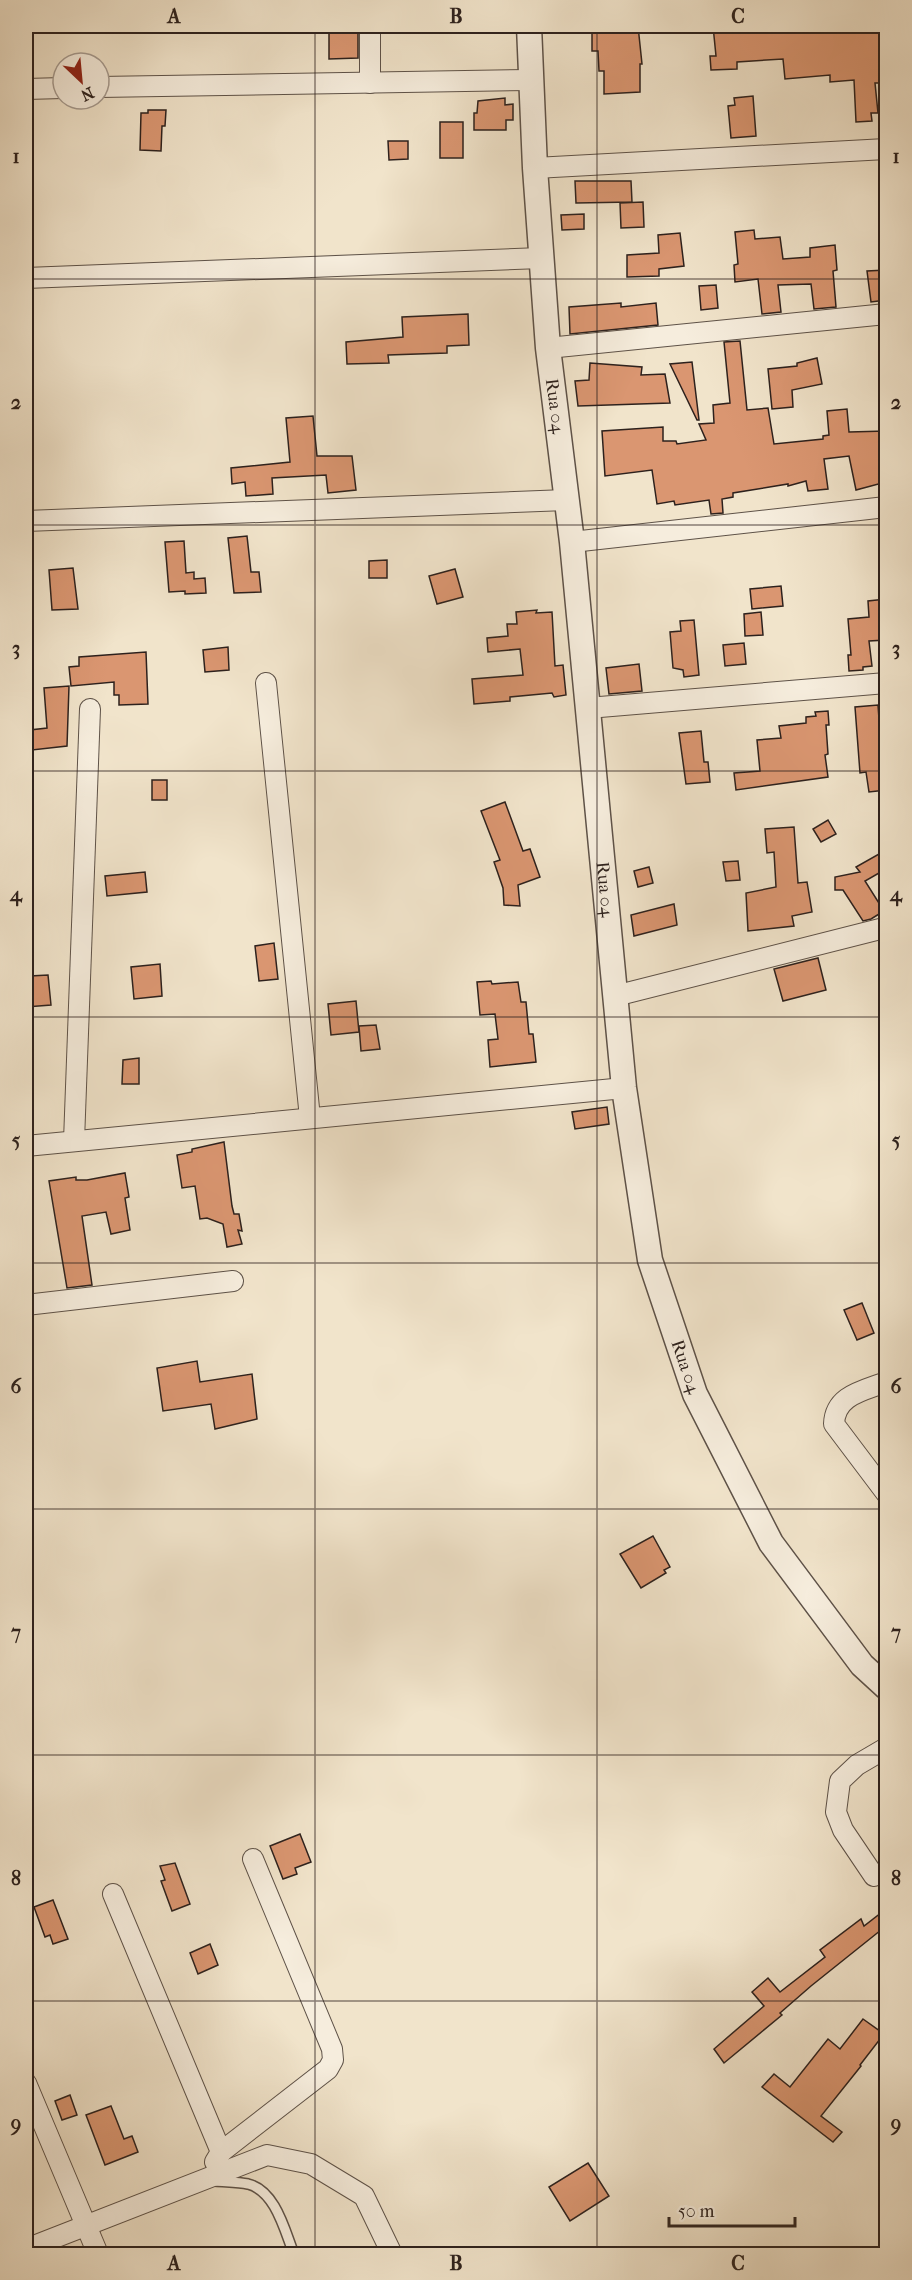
<svg xmlns="http://www.w3.org/2000/svg" width="912" height="2280" font-family="'IM FELL French Canon',serif">
<style>
.building{fill:#da9671;stroke:#2d211d;stroke-width:1.5}
.lines{fill:none;stroke-linecap:round;stroke-linejoin:round}
.service-casing{stroke:#5e5248;stroke-width:12}
.minor-casing{stroke:#5e5248;stroke-width:22}
.tertiary-casing{stroke:#5e5248;stroke-width:27}
.service{stroke:#f6eddd;stroke-width:9}
.minor{stroke:#f6eddd;stroke-width:20}
.tertiary{stroke:#f6eddd;stroke-width:24}
.grid{fill:none;stroke:#2d211d;stroke-width:1.5;stroke-opacity:0.55}
.labels{text-anchor:middle;dominant-baseline:central;stroke-width:6;stroke-linejoin:round;paint-order:stroke}
.street-label{font-size:18px;fill:#2d211d;stroke:#f6eddd}
.neatline{fill:none;stroke:#2d211d;stroke-width:2}
.grid-label{font-size:20px;text-anchor:middle;font-weight:bold;fill:#2d211d}
</style>
<rect width="100%" height="100%" fill="#f1e4cb"/>
<filter id="stains"><feTurbulence type="fractalNoise" baseFrequency=".00333" numOctaves="4"/><feColorMatrix values="0 0 0 0 .2 0 0 0 0 .09 0 0 0 0 .02 0 0 0 .5 -.17"/></filter>
<radialGradient id="worn" r=".72"><stop offset=".6" stop-color="#630" stop-opacity="0"/><stop offset="1" stop-color="#630" stop-opacity=".3"/></radialGradient>
<g class="building">
<path d="M329,26H358V58L329,59Z"/>
<path d="M592,26H638L642,64H640V92L604,94V71H599L598,51H592Z"/>
<path d="M713,26H823V28L886,26V83H875L878,113H871L872,121L856,122L854,80L830,82V75L785,79L783,59L737,62V69L711,70L710,56H716Z"/>
<path d="M753,96L756,136L731,138L728,106L735,105L734,98Z"/>
<path d="M505,98V105L513,104V120H506V130H474V113H477L478,101Z"/>
<path d="M148,110H166L165,126H162L161,151L140,150L141,113H148Z"/>
<rect x="440" y="122" width="23" height="36"/>
<path d="M388,141H408V159L389,160Z"/>
<path d="M575,181H631L632,202L576,203Z"/>
<path d="M643,202L644,227L621,228L620,203Z"/>
<path d="M584,214V229L562,230L561,215Z"/>
<path d="M754,230L755,239L780,237L783,259L810,257V248L835,245L837,270L833,271L836,307L814,309L811,284L778,285L781,312L762,314L758,279L735,282L734,265L738,264L735,232Z"/>
<path d="M680,233L684,266L659,269V276L627,277V255L659,253L658,235Z"/>
<path d="M886,270V300L871,302L867,271Z"/>
<path d="M716,285L718,308L701,310L699,286Z"/>
<path d="M621,303V307L656,303L658,325L570,334L569,307Z"/>
<path d="M468,314L469,345L447,346V353L388,355L389,363L347,364L346,342L403,337L402,317Z"/>
<path d="M740,341L747,410L768,408L774,444L823,439V436L829,435L827,411L847,409L849,432L886,431V482L856,490L849,456L824,459L828,489L808,491L806,481L788,486V484L733,493V497L722,499L723,513L711,514L709,500L675,505L674,501L657,504L652,470L605,476L602,431L663,427V441H676L677,444L706,440L699,424L714,423L713,405L730,403L724,342Z"/>
<path d="M817,358L822,384L792,390L793,407L772,409L768,369L797,366V363Z"/>
<path d="M692,362L699,420H697L670,364Z"/>
<path d="M590,363L642,367L641,375L665,374L670,403L578,406L575,381L589,380Z"/>
<path d="M313,416L317,456H352L356,490L328,493L326,475L272,478L273,494L246,496L245,482L232,484L231,468L290,462L286,418Z"/>
<path d="M247,536L251,572H259L261,592L234,593L228,538Z"/>
<path d="M184,541L186,573L194,572V579L205,578L206,593L185,594V591L169,592L165,542Z"/>
<path d="M387,560V578H369V561Z"/>
<path d="M73,568L78,609L52,610L49,570Z"/>
<path d="M455,569L463,597L437,604L429,576Z"/>
<path d="M781,586L783,606L752,609L750,589Z"/>
<path d="M886,599V640L869,641L872,666L863,667V670L849,671L848,655H851L848,619L869,617L868,601Z"/>
<path d="M537,610L536,613L552,612L555,666L563,665L566,695L554,697L552,693L510,697V701L474,704L472,679L523,675L520,649L488,652L487,638L508,636L507,624H517L516,612Z"/>
<path d="M761,612L763,635L745,636L744,614Z"/>
<path d="M694,620L699,675L684,677L683,670L673,668L670,632L681,631L680,621Z"/>
<path d="M744,643L746,664L725,666L723,645Z"/>
<path d="M228,647L229,670L205,672L203,650Z"/>
<path d="M146,652L148,704L119,705V695H114V682L71,686L69,667L79,666V657Z"/>
<path d="M639,664L642,691L609,694L606,668Z"/>
<path d="M69,686L67,746L32,750L30,730L47,728L44,688Z"/>
<path d="M878,705L883,774H886V790L869,792L866,772L860,773L855,707Z"/>
<path d="M828,711L829,725H826L828,754L825,755L828,777L736,790L734,773L760,771L757,740L781,738L779,726L806,723V717L816,716L815,712Z"/>
<path d="M701,731L704,762H708L710,782L686,784L679,733Z"/>
<rect x="152" y="780" width="15" height="20"/>
<path d="M505,802L523,851L530,849L540,877L518,885L520,906L504,905L503,888L494,862L500,860L481,811Z"/>
<path d="M828,820L836,834L821,842L813,829Z"/>
<path d="M794,827L798,883L807,882L812,912L792,916L794,926L748,931L746,893L776,887L774,852L767,853L765,829Z"/>
<path d="M886,850V869L865,881L884,911L871,919L863,921L843,890H835V877L860,872L856,867Z"/>
<path d="M738,861L740,880L726,881L723,862Z"/>
<path d="M649,867L653,883L638,887L634,871Z"/>
<path d="M145,872L147,892L107,896L105,876Z"/>
<path d="M674,904L677,925L634,936L631,915Z"/>
<path d="M274,943L278,979L259,981L255,946Z"/>
<path d="M818,958L826,990L783,1001L774,969Z"/>
<path d="M160,964L162,996L134,999L131,967Z"/>
<path d="M48,975L51,1005L26,1007V979H31L30,976Z"/>
<path d="M491,981L492,984L518,982L521,1002H526L529,1034H533L536,1062L490,1067L488,1040L498,1039L495,1014L480,1015L477,982Z"/>
<path d="M356,1001L359,1032L331,1035L328,1004Z"/>
<path d="M376,1025L380,1049L361,1051L359,1026Z"/>
<path d="M139,1058V1084H122L123,1060Z"/>
<path d="M607,1107L609,1124L575,1129L572,1112Z"/>
<path d="M224,1142L232,1206L234,1214H239L242,1231L238,1230L242,1244L227,1247L223,1224L207,1218L200,1219L195,1186L182,1188L177,1155L192,1152V1149Z"/>
<path d="M125,1173L129,1197L125,1198L130,1230L111,1234L106,1212L82,1216L92,1285L67,1288L49,1181L76,1177V1180H87Z"/>
<path d="M862,1303L874,1333L857,1340L844,1310Z"/>
<path d="M197,1361L200,1382L252,1374L257,1419L215,1429L211,1404L163,1411L157,1368Z"/>
<path d="M653,1536L670,1567L664,1570L666,1573L641,1588L620,1554Z"/>
<path d="M300,1834L311,1862L295,1868L297,1874L283,1879L270,1846Z"/>
<path d="M175,1863L190,1904L172,1911L161,1881L165,1880L160,1866Z"/>
<path d="M53,1900L68,1939L53,1944L50,1935L45,1937L34,1907Z"/>
<path d="M886,1909V1926L811,1986L780,2013L782,2015L724,2063L714,2049L764,2006L752,1992L768,1978L780,1992L825,1957L820,1950L861,1919L864,1926Z"/>
<path d="M210,1944L218,1965L198,1974L190,1953Z"/>
<path d="M863,2019L884,2034L860,2065L861,2066L821,2116L842,2132L833,2142L762,2087L774,2074L790,2087L828,2039L840,2049Z"/>
<path d="M70,2095L77,2115L62,2120L55,2101Z"/>
<path d="M111,2106L124,2139L132,2136L138,2152L105,2165L86,2115Z"/>
<path d="M588,2163L609,2196L570,2221L549,2187Z"/>
</g>
<g class="lines">
<g class="service-casing">
<path id="service" d="M215,2181C226,2182 238,2182 248,2184C276,2191 285,2232 294,2254"/>
</g>
<g class="minor-casing">
<g id="minor">
<path d="M370,83V26"/>
<path d="M99,87L531,80"/>
<path d="M26,89L63,88"/>
<path d="M535,168L886,149"/>
<path d="M26,278L541,258"/>
<path d="M548,348L886,314"/>
<path d="M26,521L566,500"/>
<path d="M572,542L886,507"/>
<path d="M266,683L310,1118"/>
<path d="M588,708L886,683"/>
<path d="M615,996L884,928"/>
<path d="M74,1141L90,709"/>
<path d="M26,1146L624,1088"/>
<path d="M26,1305L233,1281"/>
<path d="M886,1382C863,1391 835,1395 834,1424L886,1493"/>
<path d="M874,1876L843,1830L836,1812L840,1781L857,1765L886,1748"/>
<path d="M113,1894L221,2152L215,2162"/>
<path d="M26,2083L98,2254"/>
<path d="M221,2152L328,2069L333,2060L332,2049L253,1859"/>
<path d="M26,2249L267,2155L311,2164L364,2196L392,2254"/>
</g>
</g>
<g class="tertiary-casing">
<g id="tertiary">
<path id="s1" d="M529,26L535,168L548,348L572,542L624,1088L650,1260L695,1394L771,1543L862,1665L886,1687"/>
</g>
</g>
<use href="#service" class="service"/>
<use href="#minor" class="minor"/>
<use href="#tertiary" class="tertiary"/>
</g>
<path class="grid" d="M315,26V2254M597,26V2254M26,279H886M26,525H886M26,771H886M26,1017H886M26,1263H886M26,1509H886M26,1755H886M26,2001H886"/>
<g class="labels">
<g class="street-label">
<text stroke="none"><textPath href="#s1" startOffset="381">Rua 04</textPath></text>
<text stroke="none"><textPath href="#s1" startOffset="867">Rua 04</textPath></text>
<text stroke="none"><textPath href="#s1" startOffset="1353">Rua 04</textPath></text>
</g>
</g>
<rect width="912" height="2280" fill="none" stroke="#f1e4cb" stroke-width="66"/>
<g transform="translate(81 81) rotate(154)"><circle r="28" fill="#f6eddd" stroke="#a69b90" stroke-width="1.5"/>
<path d="M0-4.5L10 22L0 15L-10 22Z" fill="#8f2418"/>
<text y="-9" font-size="16" font-weight="bold" text-anchor="middle" fill="#2d211d">N</text>
</g>
<path d="M669 2217v9h126v-9" fill="none" stroke="#2d211d" stroke-width="3"/>
<text x="678" y="2217" font-size="18" fill="#2d211d" stroke="#f6eddd" stroke-width="4.5" paint-order="stroke">50 m</text>
<rect x="33" y="33" width="846" height="2214" class="neatline"/>
<g class="grid-label">
<text x="174" y="23">A</text>
<text x="456" y="23">B</text>
<text x="738" y="23">C</text>
<text x="16" y="163">1</text>
<text x="896" y="163">1</text>
<text x="16" y="409">2</text>
<text x="896" y="409">2</text>
<text x="16" y="655">3</text>
<text x="896" y="655">3</text>
<text x="16" y="901">4</text>
<text x="896" y="901">4</text>
<text x="16" y="1147">5</text>
<text x="896" y="1147">5</text>
<text x="16" y="1393">6</text>
<text x="896" y="1393">6</text>
<text x="16" y="1639">7</text>
<text x="896" y="1639">7</text>
<text x="16" y="1885">8</text>
<text x="896" y="1885">8</text>
<text x="16" y="2131">9</text>
<text x="896" y="2131">9</text>
<text x="174" y="2270">A</text>
<text x="456" y="2270">B</text>
<text x="738" y="2270">C</text>
</g>
<rect width="100%" height="100%" filter="url(#stains)"/>
<rect width="100%" height="100%" fill="url(#worn)"/>
</svg>
